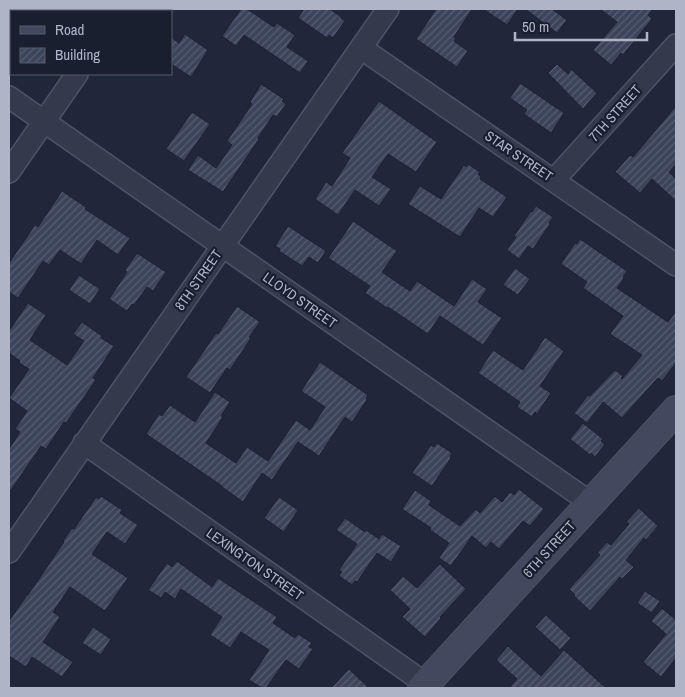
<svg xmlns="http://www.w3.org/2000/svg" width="685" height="697" font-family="'Archivo Narrow',sans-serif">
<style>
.building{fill:url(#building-hatch);stroke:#1b2132}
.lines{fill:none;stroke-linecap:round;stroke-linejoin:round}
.street-casing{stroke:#4f5466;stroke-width:24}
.secondary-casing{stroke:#4f5466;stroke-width:30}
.street{stroke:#343a4b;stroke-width:21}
.secondary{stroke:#42485e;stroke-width:28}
.labels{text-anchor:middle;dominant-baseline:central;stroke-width:4.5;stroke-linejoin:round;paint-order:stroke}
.street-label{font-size:14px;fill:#afb4c7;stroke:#1a1f2f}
</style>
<defs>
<pattern id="building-hatch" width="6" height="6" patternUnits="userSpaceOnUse" patternTransform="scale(1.25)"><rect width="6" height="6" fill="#3c445b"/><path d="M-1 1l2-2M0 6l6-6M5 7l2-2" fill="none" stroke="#565d71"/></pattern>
</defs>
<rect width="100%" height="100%" fill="#20273b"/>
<g class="building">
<path d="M241,9H247L274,27L277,23L295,35L287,47L308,61L300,73L244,35L236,46L222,36Z"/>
<path d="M304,9H330L341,17V18L345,21L333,38L329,35L327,38L298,18Z"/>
<path d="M436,9H472L454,37L456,38L454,41L468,51L457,67L416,39Z"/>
<path d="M483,9H518L507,25Z"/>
<path d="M525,9H552L567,20L557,33Z"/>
<path d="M600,9H653L648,15L652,19L623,55L621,53L611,65L593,50L617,22Z"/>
<path d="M185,34L208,50L191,77L171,64V37L179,43Z"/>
<path d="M557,64L568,74L571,69L597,93L583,109L548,73Z"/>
<path d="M520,83L564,113L551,133L524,114L527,110L510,98Z"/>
<path d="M261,84L284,99L282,101L286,104L277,117L273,115L258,138L259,139L223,192L188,170L198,155L216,168L232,145L227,141L252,104L250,102Z"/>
<path d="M379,101L437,142L416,172L388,154L372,177L391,189L379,206L355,190L338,215L315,199L326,182L332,186L350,158L342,153Z"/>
<path d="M676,106V164L669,172L676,179V201L652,179L640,193L615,172L630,155L633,157Z"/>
<path d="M192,112L210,124L184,161L166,149Z"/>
<path d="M468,164L480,172L478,174L481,177L480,179L507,197L493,217L479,208L460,237L408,204L420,186L441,199L464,165L466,167Z"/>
<path d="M62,191L86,207L85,209L130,238L118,255L97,240L81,264L60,250L49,265L43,261L18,298L9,292V263L35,225L38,227Z"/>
<path d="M536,206L553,217L549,223L550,224L533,249L528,246L519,259L507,250L516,237L514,236L531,211L532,212Z"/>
<path d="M353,221L397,251L382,272L410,291L417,281L454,306L472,279L487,289L478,302L502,318L483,345L440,316L428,334L388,307L387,308L365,293L370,286L328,258Z"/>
<path d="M288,226L326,251L318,263L309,257L302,266L279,251L280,249L275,246Z"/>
<path d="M580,239L627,271L623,277L624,278L617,288L668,322L676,311V363L662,381L658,378L656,380L622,418L603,402L587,423L574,413L588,395L590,396L615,370L623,376L621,378L622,379L642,355L610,334L623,316L583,288L587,282L561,264L575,243L577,244Z"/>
<path d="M137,253L166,272L153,291L147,287L134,305L132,304L127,311L109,299L127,272L125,270Z"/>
<path d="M515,268L530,279L518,295L503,285Z"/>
<path d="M79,275L100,289L90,304L69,290Z"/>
<path d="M28,303L46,315L30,340L67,365L84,341L73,334L82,322L102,336L101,338L114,346L93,378L96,380L66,423L64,422L46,449L41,446L9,493V449L20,432L15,429L27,411L9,398L29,369L19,363L20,361L9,353V331Z"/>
<path d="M237,306L260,322L249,337L251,338L230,370L227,368L210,393L186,377L216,333L218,334Z"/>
<path d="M545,337L564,351L540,386L551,393L537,414L535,412L532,417L517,407L520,402L478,373L493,350L523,370Z"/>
<path d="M320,362L368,395L366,399L367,400L352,422L345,417L319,456L298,442L272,480L262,473L243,502L222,487V486L146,434L159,414L162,416L170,405L195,422L215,392L230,402L221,416L223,417L206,443L236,463L247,447L268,461L296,420L310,430L325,407L301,391Z"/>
<path d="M583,423L603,439L601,441L605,444L595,457L591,453L590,455L570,439Z"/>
<path d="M437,443L452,453L450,457L451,458L432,486L412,473L431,445L434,447Z"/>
<path d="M519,489L544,509L530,526L523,521L499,549L491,542L486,548L472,536L451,566L439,558L449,543L430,530L431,528L402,509L415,490L431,501L429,505L460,526L476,509L480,513L495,496L502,502L510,492L514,495Z"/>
<path d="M101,496L122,510L120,513L138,525L125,544L107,532L92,554L128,578L105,611L70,587L53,612L60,617L43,642L73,662L62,677L32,657L26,667L9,656V621L27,595H28L64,542L63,541L72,528L74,529L96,497L99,499Z"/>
<path d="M279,497L298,510L284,532L264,518Z"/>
<path d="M639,508L658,526L646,540L644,538L626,560L634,567L622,579L620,577L590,611L574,596L575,595L569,589L600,555L597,553L607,542L611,545L629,524L626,522Z"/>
<path d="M345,518L365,532L366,530L379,539L382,534L401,546L391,562L377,553L357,582L355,581L352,585L339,576L342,572L339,570L357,544L336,530Z"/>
<path d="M177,561L212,587L218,578L277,617L273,623L295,638L298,634L312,643L309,647L313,649L299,669L286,660L266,688H262L249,680L269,650L241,632L230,648L210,635L222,617L181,589L175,599L165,592L161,598L148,590L167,563L172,567Z"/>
<path d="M440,564L466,589L440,617L441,618L425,637L402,617L410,609L390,590L403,576L417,588Z"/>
<path d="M645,591L660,601L652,613L637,603Z"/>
<path d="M662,608L676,620V658L661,677L643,662L666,634L651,621Z"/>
<path d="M546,615L571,638L560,650L535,627Z"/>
<path d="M93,627L111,639L101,655L82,643Z"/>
<path d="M508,646L541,676L564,650L606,688H509L517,679L496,660Z"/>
<path d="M349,669L369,688H331Z"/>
</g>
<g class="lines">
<g class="street-casing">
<g id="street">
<path d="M121,11L123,9"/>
<path d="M361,48L676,265"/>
<path d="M9,97L591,503"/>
<path d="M9,172L77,74"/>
<path d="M554,180L676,45"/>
<path d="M84,443L426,684"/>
<path d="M9,552L388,9"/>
</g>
</g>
<g class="secondary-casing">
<path id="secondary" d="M422,688L676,410"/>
</g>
<use href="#street" class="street"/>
<use href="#secondary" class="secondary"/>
</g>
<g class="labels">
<g class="street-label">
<text transform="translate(615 113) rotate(-48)">7TH STREET</text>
<text transform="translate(519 156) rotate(34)">STAR STREET</text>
<text transform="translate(198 280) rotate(-55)">8TH STREET</text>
<text transform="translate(300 300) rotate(35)">LLOYD STREET</text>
<text transform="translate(549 549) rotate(-48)">6TH STREET</text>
<text transform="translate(255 564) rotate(35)">LEXINGTON STREET</text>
</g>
</g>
<rect width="685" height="697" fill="none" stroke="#afb4c7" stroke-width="20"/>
<rect x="10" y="10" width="162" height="65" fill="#1a1f2f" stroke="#565b6c"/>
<rect x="20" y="26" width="25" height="8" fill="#42485e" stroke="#565b6c"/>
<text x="55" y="35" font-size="15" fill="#afb4c7">Road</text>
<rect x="20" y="48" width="25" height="15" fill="url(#building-hatch)" stroke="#565b6c"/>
<text x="55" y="60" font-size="15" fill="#afb4c7">Building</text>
<path d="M515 32v8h132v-8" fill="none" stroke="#afb4c7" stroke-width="2.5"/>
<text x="522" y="32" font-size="15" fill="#afb4c7" stroke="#1a1f2f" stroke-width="4" paint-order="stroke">50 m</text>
</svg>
